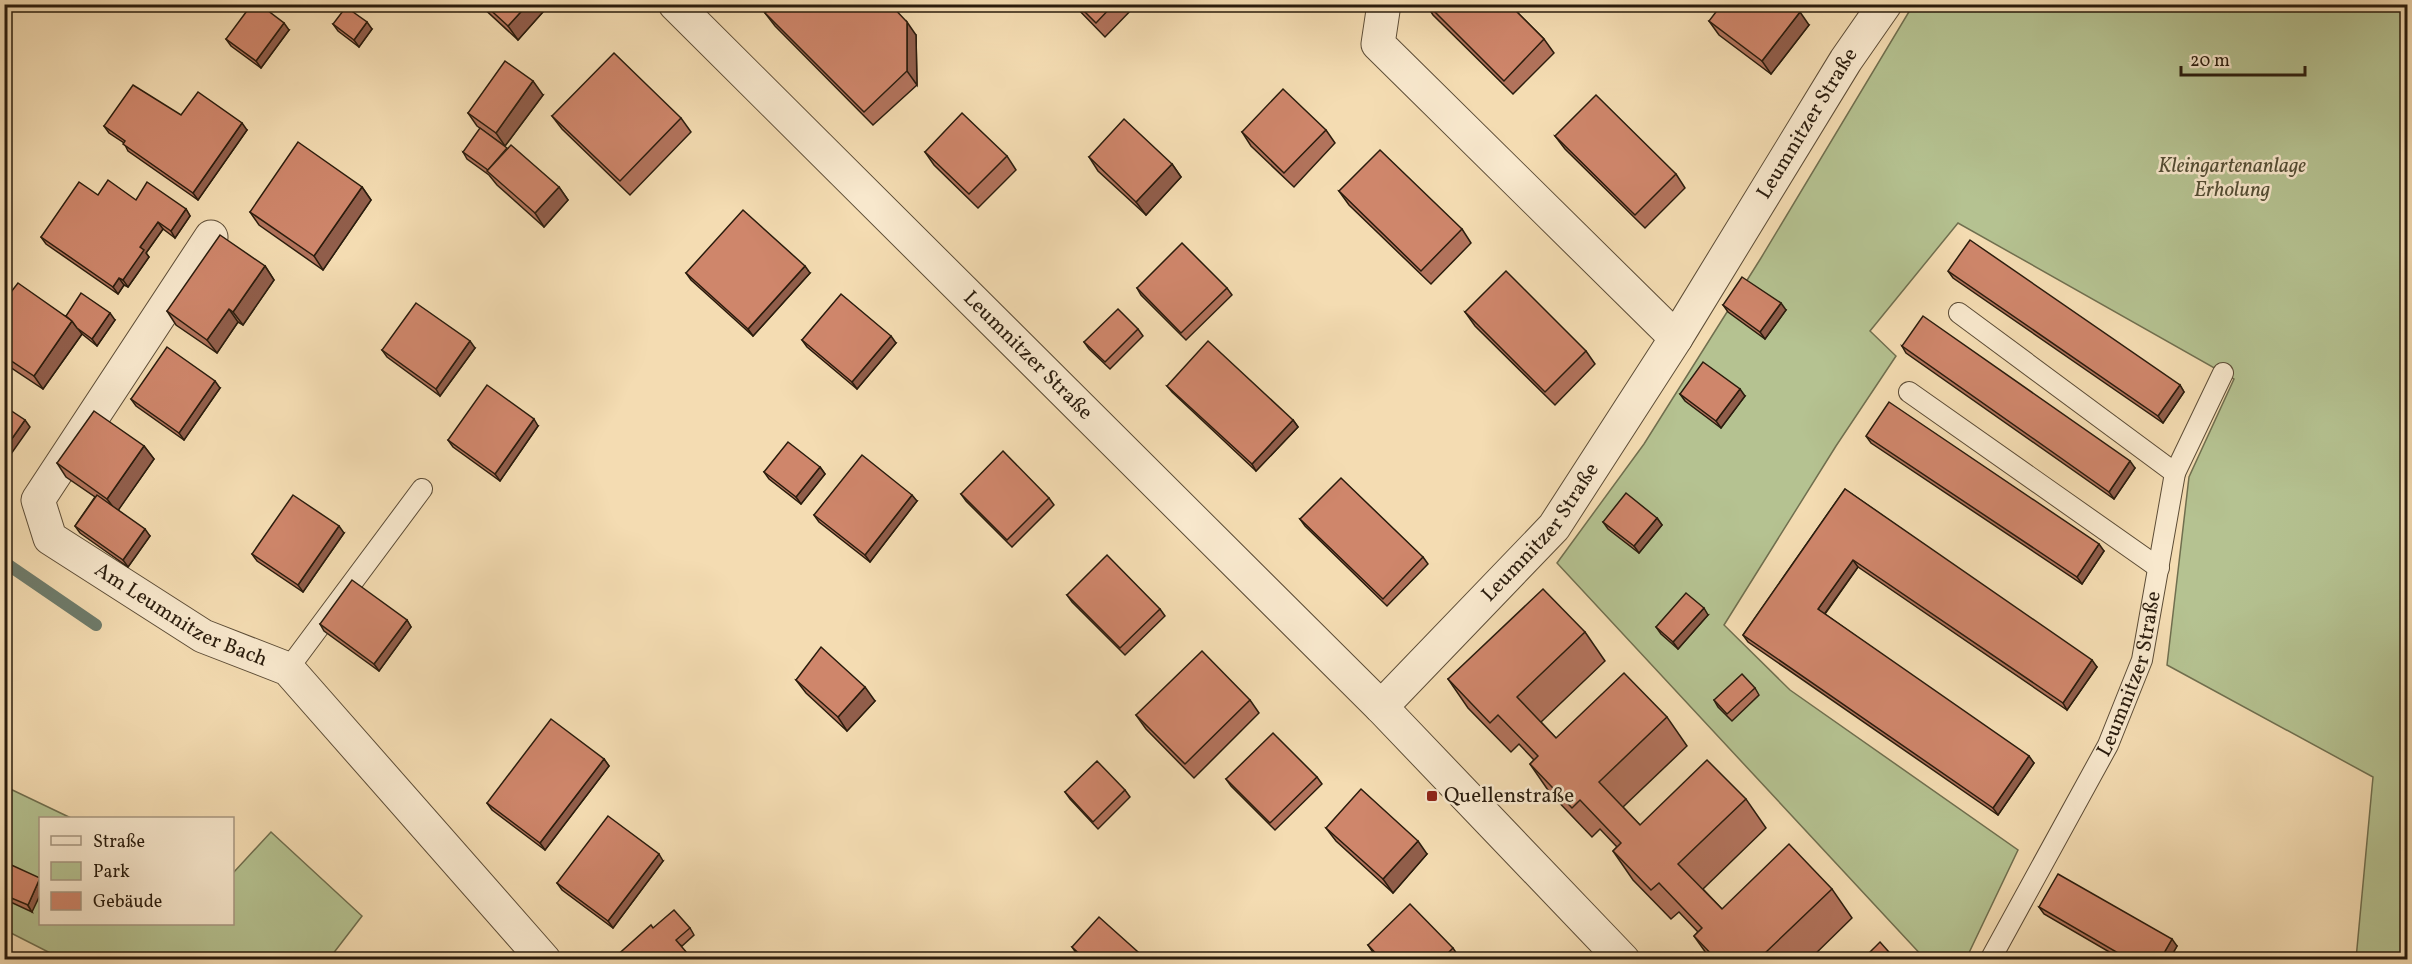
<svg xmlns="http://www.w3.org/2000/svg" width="2412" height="964" font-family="Vollkorn,serif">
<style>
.green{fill:#b5c291;stroke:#706f4f;stroke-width:1.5}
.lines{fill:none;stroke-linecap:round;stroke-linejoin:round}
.stream{stroke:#6e7c6c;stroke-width:12}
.service-casing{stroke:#5c4c36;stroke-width:22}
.minor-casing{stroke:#5c4c36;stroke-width:35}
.service{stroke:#f8e8cd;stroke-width:20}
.minor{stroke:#f8e8cd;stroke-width:33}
.wall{fill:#b2735c;stroke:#2a1c0d;stroke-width:1.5}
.shaded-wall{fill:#915e4b;stroke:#2a1c0d;stroke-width:1.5}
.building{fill:#cf866b;stroke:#2a1c0d;stroke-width:1.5}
.poi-dot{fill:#8f2418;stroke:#f8e8cd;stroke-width:2}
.labels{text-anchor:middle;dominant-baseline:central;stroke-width:5;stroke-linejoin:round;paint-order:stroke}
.street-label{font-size:21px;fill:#2a1c0d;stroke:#f8e8cd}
.park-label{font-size:21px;font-style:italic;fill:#544e35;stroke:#f8e8cd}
.poi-label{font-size:21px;fill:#2a1c0d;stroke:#f8e8cd;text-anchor:start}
</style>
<rect width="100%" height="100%" fill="#f4dcb2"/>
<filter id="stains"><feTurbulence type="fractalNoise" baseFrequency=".00333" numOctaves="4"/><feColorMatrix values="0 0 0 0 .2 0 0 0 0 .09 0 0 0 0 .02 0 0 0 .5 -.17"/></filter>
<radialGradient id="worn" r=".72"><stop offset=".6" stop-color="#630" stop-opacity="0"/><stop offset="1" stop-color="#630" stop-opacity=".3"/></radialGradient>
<g class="green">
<path d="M1913,5H2407V959H2356L2373,777L2167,665L2189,477L2234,379L1958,223L1870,331L1896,356L1836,446L1724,625L1790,690L2018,850L1966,959H1925L1557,563L1644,444L1761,258Z"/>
<path d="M4,786L71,818H40V924H232L233,873L271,832L362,916L329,959H62L5,930Z"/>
</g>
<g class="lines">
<path class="stream" d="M4,562L96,625"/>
<g class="service-casing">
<g id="service">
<path d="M1959,313L2175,473"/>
<path d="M1909,392L2159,568"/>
<path d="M288,669L422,489"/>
<path id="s1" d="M1990,960L2108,745L2142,660L2175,473L2223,373"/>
</g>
</g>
<g class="minor-casing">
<g id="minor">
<path id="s2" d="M675,4L1381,707L1623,960"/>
<path d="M1384,4L1378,44L1676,338"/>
<path id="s3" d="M211,237L38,500L50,538L203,636L288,669L544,960"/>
<path id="s4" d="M1381,707L1554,527L1676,338L1846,60L1885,4"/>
</g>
</g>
<use href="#service" class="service"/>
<use href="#minor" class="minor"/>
</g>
<g class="wall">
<path d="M479,4H550L518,40Z"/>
<path d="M1073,4H1137L1105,37Z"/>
<path d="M1426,4H1509L1544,39L1554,53L1513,94L1433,15Z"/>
<path d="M765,13L916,35L917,85L873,125L775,26Z"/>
<path d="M1709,21L1809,25L1771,74L1719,35Z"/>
<path d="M333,24L372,29L359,47L338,31Z"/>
<path d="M289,30L261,68L231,46L226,39Z"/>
<path d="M543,95L505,146L477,126L468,113Z"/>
<path d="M181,115L247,130L198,200L128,151L124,143L109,133L104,126Z"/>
<path d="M552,116L681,118L691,132L630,195L562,129Z"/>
<path d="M1326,130L1335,143L1294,187L1251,146L1242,132Z"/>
<path d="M1555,136L1676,174L1685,188L1645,228L1565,149Z"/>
<path d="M463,152L559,187L568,200L544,227L497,185L489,175L467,159Z"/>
<path d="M925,152L1007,156L1016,170L978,208L934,165Z"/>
<path d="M1089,157L1172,164L1181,177L1146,215L1098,171Z"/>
<path d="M362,187L371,200L323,270L259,225L250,212Z"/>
<path d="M1339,191L1462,229L1471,243L1431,284L1349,205Z"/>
<path d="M136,200L186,209L190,216L175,238L163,229L146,253L149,257L128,287L124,285L118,294L46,244L41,237Z"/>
<path d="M265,266L274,280L243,325L238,322L217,353L176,325L167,311Z"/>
<path d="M1948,271L2180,385L2184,392L2163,423L1953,278Z"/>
<path d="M686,273H810L753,336L691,280Z"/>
<path d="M1137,288H1227L1232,295L1186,340L1141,295Z"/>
<path d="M4,301L66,316L115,320L97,346L82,334L43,389L4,363Z"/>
<path d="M1723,305L1786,310L1765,339L1728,312Z"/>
<path d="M1465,312L1586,351L1595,364L1555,405L1475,326Z"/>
<path d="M1138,329L1143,336L1110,369L1089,349L1084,342Z"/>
<path d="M802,340L896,343L857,389L807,347Z"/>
<path d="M1902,346L2135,468L2114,499L1906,353Z"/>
<path d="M475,348L440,396L387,357L382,350Z"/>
<path d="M1167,386L1293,420L1298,427L1256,471L1172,392Z"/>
<path d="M220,388L184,440L136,406L131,399Z"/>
<path d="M1680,394L1745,396L1721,428L1685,401Z"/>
<path d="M538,426L500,481L453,447L448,440Z"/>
<path d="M1866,436L2104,551L2082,584L1871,443Z"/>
<path d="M144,446L154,459L118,510L150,536L128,567L80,533L75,526L95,497L66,477L57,463Z"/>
<path d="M820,467L825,474L801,504L769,479L764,472Z"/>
<path d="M1845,489L2097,667L2067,710L1858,567L1825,614L2034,763L1998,815L1748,642L1743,635Z"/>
<path d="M961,494L1049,498L1054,505L1012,547L966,501Z"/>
<path d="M917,501L870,562L819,522L814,515Z"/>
<path d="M1657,518L1662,525L1639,553L1608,529L1603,522Z"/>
<path d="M1300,519L1423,557L1428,564L1387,606L1305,526Z"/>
<path d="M344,533L303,592L257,561L252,554Z"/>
<path d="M1067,595L1160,609L1165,616L1125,655L1072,602Z"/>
<path d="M1708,615L1678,649L1661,634L1656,627Z"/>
<path d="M407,620L411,627L379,671L324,631L320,624Z"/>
<path d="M1585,632L1605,661L1541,722L1556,738L1667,717L1687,746L1623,807L1640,825L1746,799L1766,828L1703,889L1722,909L1832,889L1852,918L1809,960H1711L1694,936L1698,932L1679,912L1671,919L1633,880L1613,851L1617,847L1600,829L1592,837L1550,793L1530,764L1534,760L1519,744L1511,752L1468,708L1448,679Z"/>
<path d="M796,680L875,701L847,731L806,693Z"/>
<path d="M1755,688L1759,695L1732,721L1718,707L1714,700Z"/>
<path d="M1250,700L1259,713L1194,778L1146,729L1136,715Z"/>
<path d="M604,759L609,766L545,850L492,810L487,803Z"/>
<path d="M1317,777L1322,784L1275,830L1231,786L1226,779Z"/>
<path d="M1125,790L1130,797L1098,829L1070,799L1065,792Z"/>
<path d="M1326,828L1427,854L1393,893L1336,841Z"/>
<path d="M663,861L613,928L562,890L557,883Z"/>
<path d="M4,868L32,912L4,899Z"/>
<path d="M2039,907L2177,946L2169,960H2123L2044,914Z"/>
<path d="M653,928H690L694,935L682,946Z"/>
<path d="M1368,945L1453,948L1461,960H1378Z"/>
<path d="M1072,947L1147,960H1081Z"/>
</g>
<g class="shaded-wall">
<path d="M528,4H550L518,40L508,26Z"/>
<path d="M1800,12L1809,25L1771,74L1762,61Z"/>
<path d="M367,22L372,29L359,47L354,40Z"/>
<path d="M907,22L916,35L917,85L907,71Z"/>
<path d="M284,23L289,30L261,68L256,61Z"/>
<path d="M533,81L543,95L505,146L496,133Z"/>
<path d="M242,123L247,130L198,200L193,193Z"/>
<path d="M1172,164L1181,177L1146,215L1136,202Z"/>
<path d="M362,187L371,200L323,270L314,256Z"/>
<path d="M559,187L568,200L544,227L535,213Z"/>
<path d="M186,209L190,216L175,238L171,231Z"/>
<path d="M158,222L163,229L146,253L149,257L128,287L123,280L140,247Z"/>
<path d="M265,266L274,280L243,325L233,312Z"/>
<path d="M805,266L810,273L753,336L748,329Z"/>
<path d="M119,278L124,285L118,294L113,287Z"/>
<path d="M1781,303L1786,310L1765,339L1760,332Z"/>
<path d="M229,309L238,322L217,353L207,340Z"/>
<path d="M110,313L115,320L97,346L92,339Z"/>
<path d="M72,321L82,334L43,389L34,376Z"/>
<path d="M891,336L896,343L857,389L852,382Z"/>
<path d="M470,341L475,348L440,396L436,389Z"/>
<path d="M215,381L220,388L184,440L179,433Z"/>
<path d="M2180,385L2184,392L2163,423L2158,416Z"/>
<path d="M1740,389L1745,396L1721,428L1716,421Z"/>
<path d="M534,419L538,426L500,481L495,474Z"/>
<path d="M25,420L30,427L4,464V450Z"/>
<path d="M1293,420L1298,427L1256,471L1252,464Z"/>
<path d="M144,446L154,459L117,512L107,499Z"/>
<path d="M2130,461L2135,468L2114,499L2109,492Z"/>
<path d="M820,467L825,474L801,504L796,497Z"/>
<path d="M912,495L917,501L870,562L865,555Z"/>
<path d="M1657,518L1662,525L1639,553L1634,546Z"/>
<path d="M339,526L344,533L303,592L298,585Z"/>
<path d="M145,529L150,536L128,567L123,560Z"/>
<path d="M2099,544L2104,551L2082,584L2077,577Z"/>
<path d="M1853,560L1858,567L1823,616L1818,609Z"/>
<path d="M1704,608L1708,615L1678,649L1673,642Z"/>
<path d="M407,620L411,627L379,671L374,664Z"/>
<path d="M2092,660L2097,667L2067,710L2063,703Z"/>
<path d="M865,687L875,701L847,731L838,717Z"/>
<path d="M2029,756L2034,763L1998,815L1993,808Z"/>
<path d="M604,759L609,766L545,850L540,843Z"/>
<path d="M1418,841L1427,854L1393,893L1383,879Z"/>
<path d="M659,854L663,861L613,928L608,921Z"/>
<path d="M40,878V895L32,912L28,905Z"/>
<path d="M2172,939L2177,946L2169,960H2160Z"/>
</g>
<g class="building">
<path d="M252,4H259L284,23L256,61L226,39Z"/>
<path d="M484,4H528L508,26Z"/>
<path d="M774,4H890L907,22V71L864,112L765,13Z"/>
<path d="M1077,4H1114L1096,23Z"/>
<path d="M1427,4H1509L1544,39L1504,81Z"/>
<path d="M1722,4H1790L1800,12L1762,61L1709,21Z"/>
<path d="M346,7L367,22L354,40L333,24Z"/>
<path d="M614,53L681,118L620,181L552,116Z"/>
<path d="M505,61L533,81L496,133L468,113Z"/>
<path d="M133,85L181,115L198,92L242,123L193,193L123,144L125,141L104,126Z"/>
<path d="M1283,89L1326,130L1284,173L1242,132Z"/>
<path d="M1596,95L1676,174L1635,215L1555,136Z"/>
<path d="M962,113L1007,156L969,194L925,152Z"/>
<path d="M1124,119L1172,164L1136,202L1089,157Z"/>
<path d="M480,128L507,148L488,170L463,152Z"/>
<path d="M298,142L362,187L314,256L250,212Z"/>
<path d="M511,145L559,187L535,213L487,171Z"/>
<path d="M1380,150L1462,229L1421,271L1339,191Z"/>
<path d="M108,180L136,200L147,182L186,209L171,231L158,222L140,247L144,250L123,280L119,278L113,287L41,237L79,182L98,195Z"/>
<path d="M743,210L805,266L748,329L686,273Z"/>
<path d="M220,235L265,266L233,312L229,309L207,340L167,311Z"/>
<path d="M1970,240L2180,385L2158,416L1948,271Z"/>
<path d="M1182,243L1227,288L1181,333L1137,288Z"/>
<path d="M1506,271L1586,351L1545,392L1465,312Z"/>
<path d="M1742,277L1781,303L1760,332L1723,305Z"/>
<path d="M18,283L72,321L34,376L4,356V301Z"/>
<path d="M81,293L110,313L92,339L77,328L72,321L66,316Z"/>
<path d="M841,294L891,336L852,382L802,340Z"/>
<path d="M416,303L470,341L436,389L382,350Z"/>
<path d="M1118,309L1138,329L1105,362L1084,342Z"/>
<path d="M1923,316L2130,461L2109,492L1902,346Z"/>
<path d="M1208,341L1293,420L1252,464L1167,386Z"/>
<path d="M167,347L215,381L179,433L131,399Z"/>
<path d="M1703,362L1740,389L1716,421L1680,394Z"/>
<path d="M487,385L534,419L495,474L448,440Z"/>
<path d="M1889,402L2099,544L2077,577L1866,436Z"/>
<path d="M4,406L25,420L4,450Z"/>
<path d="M94,411L144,446L107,499L57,463Z"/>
<path d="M788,442L820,467L796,497L764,472Z"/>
<path d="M1003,451L1049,498L1007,540L961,494Z"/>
<path d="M862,455L912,495L865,555L814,515Z"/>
<path d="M1341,478L1423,557L1383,599L1300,519Z"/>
<path d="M1845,489L2092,660L2063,703L1853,560L1818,609L2029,756L1993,808L1743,635Z"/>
<path d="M1626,493L1657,518L1634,546L1603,522Z"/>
<path d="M97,495L145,529L123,560L75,526Z"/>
<path d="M293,495L339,526L298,585L252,554Z"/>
<path d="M1107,555L1160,609L1120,648L1067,595Z"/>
<path d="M352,580L407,620L374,664L320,624Z"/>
<path d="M1543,589L1585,632L1517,697L1556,738L1624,673L1667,717L1599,782L1640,825L1707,760L1746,799L1678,864L1722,909L1789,844L1832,889L1765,953L1771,960H1717L1694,936L1702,928L1659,883L1651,890L1613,851L1621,843L1580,800L1572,808L1530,764L1538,756L1498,715L1490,723L1448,679Z"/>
<path d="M1686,593L1704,608L1673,642L1656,627Z"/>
<path d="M821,647L865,687L838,717L796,680Z"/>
<path d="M1202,651L1250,700L1185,764L1136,715Z"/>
<path d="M1742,674L1755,688L1727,714L1714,700Z"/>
<path d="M551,719L604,759L540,843L487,803Z"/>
<path d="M1273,733L1317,777L1270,823L1226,779Z"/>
<path d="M1097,761L1125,790L1093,822L1065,792Z"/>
<path d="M1361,789L1418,841L1383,879L1326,828Z"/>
<path d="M608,816L659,854L608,921L557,883Z"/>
<path d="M7,863L40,878L28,905L4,895V868Z"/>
<path d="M2058,874L2172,939L2160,960H2130L2039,907Z"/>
<path d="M1410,904L1453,948L1441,960H1382L1368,945Z"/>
<path d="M674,910L690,928L676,940L693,960H616L614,958L651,925L653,928Z"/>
<path d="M1099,917L1147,960H1086L1072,947Z"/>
<path d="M1880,942L1896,960H1862Z"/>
<path d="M1528,954L1533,960H1522Z"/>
<path d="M2011,956L2017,960H2009Z"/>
</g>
<rect class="poi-dot" x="1426" y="790" width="12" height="12" rx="3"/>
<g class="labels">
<g class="street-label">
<text stroke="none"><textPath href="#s4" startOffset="726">Leumnitzer Straße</textPath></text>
<text stroke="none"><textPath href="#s2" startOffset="498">Leumnitzer Straße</textPath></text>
<text stroke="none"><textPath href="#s4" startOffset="237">Leumnitzer Straße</textPath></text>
<text stroke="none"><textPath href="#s3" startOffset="507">Am Leumnitzer Bach</textPath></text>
<text stroke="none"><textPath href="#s1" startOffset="320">Leumnitzer Straße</textPath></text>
</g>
<g class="park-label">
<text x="2232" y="166">Kleingartenanlage<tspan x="2232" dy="24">Erholung</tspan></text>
</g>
<g class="poi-label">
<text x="1444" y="796">Quellenstraße</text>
</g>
</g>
<rect width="2412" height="964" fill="none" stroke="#f4dcb2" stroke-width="24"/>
<rect x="6" y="6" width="2400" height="952" fill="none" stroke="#2a1c0d" stroke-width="3"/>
<rect x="12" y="12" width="2388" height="940" fill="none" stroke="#2a1c0d" stroke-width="1.5"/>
<rect x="39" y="817" width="195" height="108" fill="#f8e8cd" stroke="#a69680" stroke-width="1.5"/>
<rect x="51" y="836" width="30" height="9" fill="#f8e8cd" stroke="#a69680" stroke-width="1.5"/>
<text x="93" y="847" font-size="18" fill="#2a1c0d">Straße</text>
<rect x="51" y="862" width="30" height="18" fill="#b5c291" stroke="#a69680" stroke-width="1.5"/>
<text x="93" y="877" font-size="18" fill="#2a1c0d">Park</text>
<rect x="51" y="892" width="30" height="18" fill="#cf866b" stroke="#a69680" stroke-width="1.5"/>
<text x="93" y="907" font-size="18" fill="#2a1c0d">Gebäude</text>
<path d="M2181 66v9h124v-9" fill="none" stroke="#2a1c0d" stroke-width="3"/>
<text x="2190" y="66" font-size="18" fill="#2a1c0d" stroke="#f8e8cd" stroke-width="4.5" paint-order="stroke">20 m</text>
<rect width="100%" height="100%" filter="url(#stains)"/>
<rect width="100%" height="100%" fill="url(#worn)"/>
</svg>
